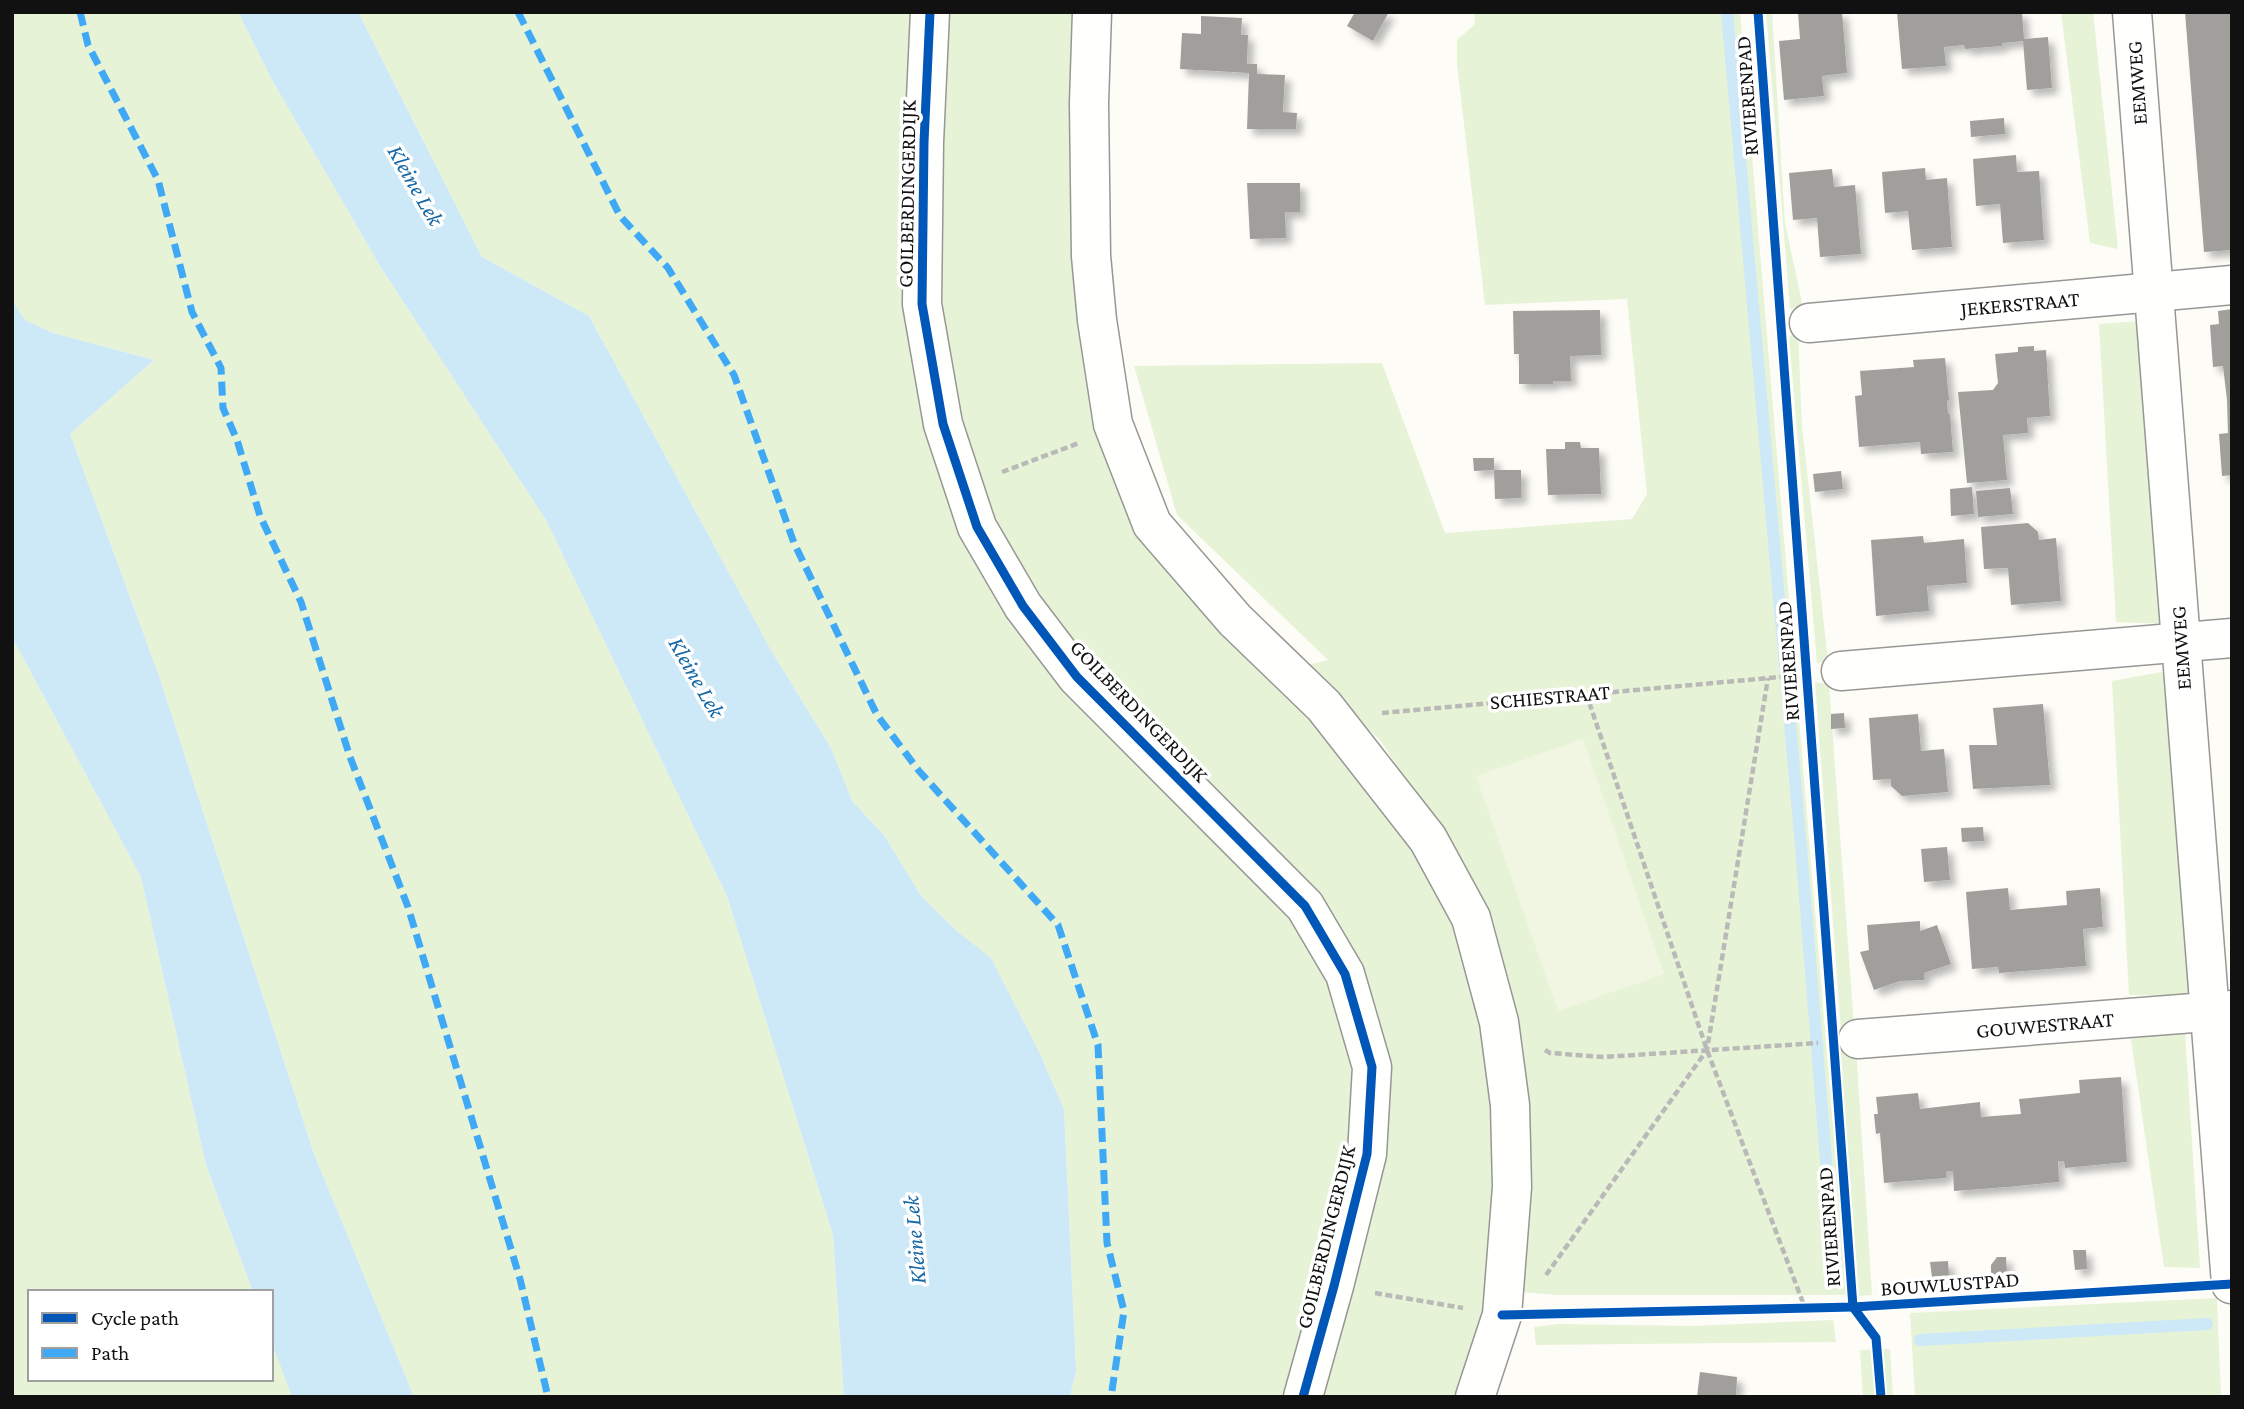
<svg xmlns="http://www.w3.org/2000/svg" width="2244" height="1409" font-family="'Crimson Pro',serif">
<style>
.green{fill:#e7f3d7}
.pitch{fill:#f0f6e1}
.water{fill:#cde8f7}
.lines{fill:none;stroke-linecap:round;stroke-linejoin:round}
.stream{stroke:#cde8f7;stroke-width:12}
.building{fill:#a19f9c;filter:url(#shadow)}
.minor-casing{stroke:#979795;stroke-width:41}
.path{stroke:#b9b9b8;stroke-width:4.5;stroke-dasharray:7 3.5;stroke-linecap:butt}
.minor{stroke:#fffffe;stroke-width:38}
.quiet{stroke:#3fa9f5;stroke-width:7;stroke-dasharray:14 7;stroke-linecap:butt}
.cycleway-casing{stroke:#fff;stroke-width:13}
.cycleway{stroke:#0057b8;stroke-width:9}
.labels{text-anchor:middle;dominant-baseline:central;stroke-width:7;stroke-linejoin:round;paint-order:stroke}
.street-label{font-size:21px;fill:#111;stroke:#fff}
.water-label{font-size:23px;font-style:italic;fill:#1768a6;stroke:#fff}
</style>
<defs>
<filter id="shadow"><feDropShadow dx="6" dy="6" stdDeviation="3.5" flood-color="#0004"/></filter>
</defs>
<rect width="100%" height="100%" fill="#fdfcf7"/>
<g class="green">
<path d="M12,12H238L272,80L380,266L546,520L727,896L833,1235L844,1397H414L314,1154L159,676L70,434L154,360L53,333L25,320L12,300Z"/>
<path d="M358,12H914L908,141L966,532L1291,911L1327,980L1352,1072V1153L1290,1397H1070L1076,1370L1064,1109L1040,1054L991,959L958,932L921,896L884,835L852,801L831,748L772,652L589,316L482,257Z"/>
<path d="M948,12H1080V267L1157,555L1199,609L1319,722L1376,793L1441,893L1474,976L1494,1074L1498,1194L1489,1304L1461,1397H1318L1348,1288L1360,970L1088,665L1037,598L991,521L954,423L937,302Z"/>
<path d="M1474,12H1740L1847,1295H1557L1510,1291L1518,1128L1428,816L1381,741L1300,667L1328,660L1177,515L1134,366L1382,363L1445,533L1632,519L1647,494L1627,299L1485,305L1457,64V40L1475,24Z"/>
<path d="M1766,12H1772L1785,223L1803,307L1790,309Z"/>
<path d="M2061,12H2093L2118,249L2090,243Z"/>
<path d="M2141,321L2166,624L2116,622L2099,324Z"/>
<path d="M1798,331L1802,426L1828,661L1817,663L1789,337Z"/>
<path d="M12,637L141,877L206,1165L253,1292H30V1379H271V1341L292,1397H12Z"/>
<path d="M2172,670L2191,996L2129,995L2112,681Z"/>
<path d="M1815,682L1829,684L1854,1026L1841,1030Z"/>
<path d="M2185,1031L2200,1268L2164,1267L2131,1039Z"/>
<path d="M1856,1047L1872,1295L1859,1296L1840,1049Z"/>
<path d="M2217,1298L2221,1397H1915L1910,1313Z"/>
<path d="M1833,1320L1836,1342L1536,1345L1534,1327L1558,1324L1694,1326Z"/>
<path d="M1890,1349L1893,1397H1863L1860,1350Z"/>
</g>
<path class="pitch" d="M1583,739L1664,974L1558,1011L1476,776Z"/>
<g class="water">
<path d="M238,12H358L482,257L589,316L772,652L831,748L852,801L884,835L921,896L958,932L991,958L1040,1054L1064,1109L1076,1370L1070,1397H844L833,1235L727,896L546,520L380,266L272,80Z"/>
<path d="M12,300L25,320L53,333L154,360L70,434L159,676L314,1154L414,1397H292L271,1341V1292H253L206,1165L141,877L12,637Z"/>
</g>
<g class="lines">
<g class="stream">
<path d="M1727,12L1801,847L1835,1273"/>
<path d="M1920,1340L2207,1324"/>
</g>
</g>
<g class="building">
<path d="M1355,12H1389L1373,41L1347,26Z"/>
<path d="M1798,12H1842L1847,73L1822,76L1824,96L1784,100L1779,41L1800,39Z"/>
<path d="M1897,12H2022L2024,39L2048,37L2052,88L2027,90L2023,41L2002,43V46L1965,49L1964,45L1944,47L1946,66L1902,69Z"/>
<path d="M2185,12H2232V250L2204,252Z"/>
<path d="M1201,16L1242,18L1241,35H1248L1247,64H1257V74L1285,75L1283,112L1297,113L1296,129H1247L1249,73L1180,69L1182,33L1201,34Z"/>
<path d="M2004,118L2005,134L1971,137L1970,121Z"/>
<path d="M2016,155L2017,172L2039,171L2044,240L2003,243L2000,204L1976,206L1973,159Z"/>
<path d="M1925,168L1926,180L1947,178L1952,247L1912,250L1908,211L1885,213L1882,172Z"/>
<path d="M1832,169L1834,187L1855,185L1861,254L1820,257L1817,218L1793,220L1789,173Z"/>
<path d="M1247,183H1300V212H1285L1286,238L1250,239Z"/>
<path d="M2232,309V475L2222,476L2219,434L2228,433L2227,400L2223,366L2213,367L2210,325L2219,324L2218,311Z"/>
<path d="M1600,310L1601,355L1570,356L1571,381H1553V384H1519V354H1514L1513,311Z"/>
<path d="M2034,346V351L2046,350L2050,416L2027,418L2028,433L2003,435L2007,480L1967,483L1958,392L1993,390L1998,383L1995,354L2018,352V347Z"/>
<path d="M1945,358L1949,400L1947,401L1948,414H1950L1953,452L1921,454L1920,442L1859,447L1855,396L1862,395L1860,371L1914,367L1913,360Z"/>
<path d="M1565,442H1580L1581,448H1599L1601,494L1548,495L1546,449H1565Z"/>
<path d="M1473,458H1494V470L1474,471Z"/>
<path d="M1494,470H1521V498L1495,499Z"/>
<path d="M1841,471L1843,489L1815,492L1813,474Z"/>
<path d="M1972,487L1974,514L1951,516L1950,489Z"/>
<path d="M2010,488L2013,514L1978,517L1976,491Z"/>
<path d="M2028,523L2038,532L2039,540L2056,538L2061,601L2011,605L2008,568L1984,569L1981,527Z"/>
<path d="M1923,536L1924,543L1964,539L1967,583L1927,586L1929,611L1876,616L1871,540Z"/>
<path d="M2043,704L2050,785L1973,789L1969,745H1997L1993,708Z"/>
<path d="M1844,713L1845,728L1831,729V714Z"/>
<path d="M1918,714L1921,751L1944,749L1948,792L1902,796L1891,786V779L1873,780L1869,718Z"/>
<path d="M1983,827L1984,841L1962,842L1961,828Z"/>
<path d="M1947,847L1950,880L1924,882L1921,849Z"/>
<path d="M2008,888L2010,910L2067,905L2066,891L2100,888L2103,927L2083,929L2086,966L1999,973L1998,967L1972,969L1966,892Z"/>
<path d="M1920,921V931L1937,925L1951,964L1924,973V980L1900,981L1874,990L1860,952L1869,950L1867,925Z"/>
<path d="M2121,1077L2127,1162L2065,1168L2064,1161H2058L2059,1182L2007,1187L1954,1191L1953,1171H1946V1178L1884,1183L1880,1133L1876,1134L1874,1114H1878L1876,1097L1918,1093L1920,1109L1980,1102L1981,1117L2021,1114L2019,1099L2080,1093L2079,1080Z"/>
<path d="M2073,1250H2086L2087,1269L2075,1270Z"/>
<path d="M1997,1257H2006L2007,1275H1991V1265Z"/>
<path d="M1948,1261L1949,1275L1932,1277L1930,1262Z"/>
<path d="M1700,1372L1737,1377L1736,1397H1697Z"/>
</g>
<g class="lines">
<g class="minor-casing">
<g id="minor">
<path d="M930,12L924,142L922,304L943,424L977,527L1023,606L1077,677L1305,906L1345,974L1372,1067L1367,1154L1334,1286L1303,1397"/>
<path d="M1092,12L1089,103L1091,256L1097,320L1113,424L1152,524L1235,620L1324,706L1428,839L1471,918L1499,1022L1510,1105L1512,1187L1502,1315L1475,1397"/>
<path d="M2132,12L2231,1284"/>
<path d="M1809,323L2232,285"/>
<path d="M1841,671L2232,638"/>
<path d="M1858,1039L2232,1010"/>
</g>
</g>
<g class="path">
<path d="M1002,472L1079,443"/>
<path d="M1586,693L1707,1050L1805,1308"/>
<path d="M1382,713L1802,675"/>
<path d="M1545,1050L1550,1053L1604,1057L1818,1043"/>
<path d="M1546,1275L1707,1050L1768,678"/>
<path d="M1375,1293L1463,1308"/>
</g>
<use href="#minor" class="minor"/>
<g class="quiet">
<path d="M80,12L88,45L158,180L192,312L221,368L223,408L237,440L260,516L301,602L350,757L408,907L520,1279L548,1397"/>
<path d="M518,12L620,216L668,268L734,375L794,543L877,715L919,771L1058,925L1098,1045L1107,1243L1124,1311L1111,1397"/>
</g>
<g class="cycleway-casing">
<g id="cycleway">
<path d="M930,12L924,142L922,304L943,424L977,527L1023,606L1077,677L1305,906L1345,974L1372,1067L1367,1154L1334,1286L1303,1397"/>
<path d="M1758,12L1853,1307L1876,1338L1881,1397"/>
<path d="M1502,1315L1853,1307L2232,1284"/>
</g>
</g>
<use href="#cycleway" class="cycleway"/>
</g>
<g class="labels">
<g class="street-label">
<text transform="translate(2137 83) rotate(-94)">EEMWEG</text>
<text transform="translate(1747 96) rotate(-94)">RIVIERENPAD</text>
<text transform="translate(907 194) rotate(-89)">GOILBERDINGERDIJK</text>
<text transform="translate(2020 304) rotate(-5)">JEKERSTRAAT</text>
<text transform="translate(2181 648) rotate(-94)">EEMWEG</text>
<text transform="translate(1788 661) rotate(-94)">RIVIERENPAD</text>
<text transform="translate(1550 697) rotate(-5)">SCHIESTRAAT</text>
<text transform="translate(1139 711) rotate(46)">GOILBERDINGERDIJK</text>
<text transform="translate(2045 1025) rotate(-5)">GOUWESTRAAT</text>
<text transform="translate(1829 1227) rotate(-94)">RIVIERENPAD</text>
<text transform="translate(1326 1237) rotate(-76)">GOILBERDINGERDIJK</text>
<text transform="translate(1950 1284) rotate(-4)">BOUWLUSTPAD</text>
</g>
<g class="water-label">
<text transform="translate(416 185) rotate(60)">Kleine Lek</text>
<text transform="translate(697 677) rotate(60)">Kleine Lek</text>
<text transform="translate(914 1240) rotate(-95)">Kleine Lek</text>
</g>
</g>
<rect width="2244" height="1409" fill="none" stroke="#111111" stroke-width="28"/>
<rect x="28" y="1290" width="245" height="91" fill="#ffffff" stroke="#a0a0a0" stroke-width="2"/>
<rect x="42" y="1313" width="35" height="10" fill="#0057b8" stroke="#a0a0a0" stroke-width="2"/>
<text x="91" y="1325" font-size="21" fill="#111111">Cycle path</text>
<rect x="42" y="1348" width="35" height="10" fill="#3fa9f5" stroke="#a0a0a0" stroke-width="2"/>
<text x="91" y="1360" font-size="21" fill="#111111">Path</text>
</svg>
